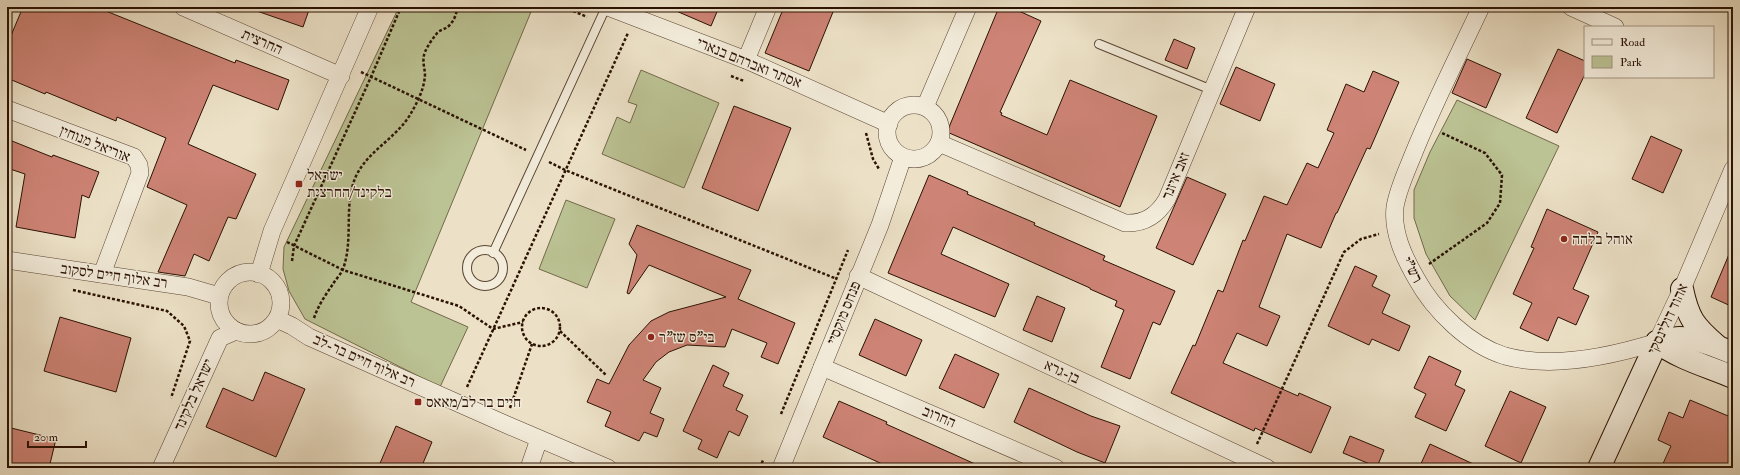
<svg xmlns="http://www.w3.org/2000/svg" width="1740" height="475" font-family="'IM FELL Double Pica','Frank Ruhl Libre',serif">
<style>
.green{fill:#bbc293;stroke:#726a4a}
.building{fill:#cd8375;stroke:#2a1102}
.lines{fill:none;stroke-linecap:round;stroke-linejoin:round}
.lane-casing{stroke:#5a4533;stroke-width:10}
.street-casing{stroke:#5a4533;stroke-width:18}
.secondary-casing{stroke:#2a1102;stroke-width:24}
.path{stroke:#2a1102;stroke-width:2.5;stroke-dasharray:3 2;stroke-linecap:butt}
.lane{stroke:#f3ecdb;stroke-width:8}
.street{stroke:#f3ecdb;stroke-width:17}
.secondary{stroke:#f3ecdb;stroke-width:22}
.poi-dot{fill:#8f2418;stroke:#f3ecdb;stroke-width:1.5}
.labels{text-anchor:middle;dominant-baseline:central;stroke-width:3;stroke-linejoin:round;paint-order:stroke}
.street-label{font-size:15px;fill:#2a1102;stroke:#f3ecdb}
.poi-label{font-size:15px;fill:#2a1102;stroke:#f3ecdb;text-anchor:start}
</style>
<rect width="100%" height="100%" fill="#ece1c7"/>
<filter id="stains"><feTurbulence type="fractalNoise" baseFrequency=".005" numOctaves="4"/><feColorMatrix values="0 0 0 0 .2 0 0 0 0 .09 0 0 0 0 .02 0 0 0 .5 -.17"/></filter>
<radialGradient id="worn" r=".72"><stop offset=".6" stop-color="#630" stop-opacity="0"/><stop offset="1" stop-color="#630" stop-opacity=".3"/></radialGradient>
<g class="green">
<path d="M399,7H533L411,302L468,327L440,387L305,319L289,291L283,269L284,247Z"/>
<path d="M641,70L719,103L684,188L602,154L617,117L630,123L637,105L628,102Z"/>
<path d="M1457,100L1559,146L1475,320L1450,296L1426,254L1414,218V190L1430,152Z"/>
<path d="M566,200L615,219L587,288L539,269Z"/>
</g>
<g class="building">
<path d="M23,7H96L235,63L236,60L289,80L278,110L213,85L188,144L256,174L236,219L228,217L209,261L194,254L185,276L158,272L187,205L147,187L166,138L117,117L116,121L46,92L45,94L7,78V45Z"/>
<path d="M252,7H310L303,27L251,9Z"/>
<path d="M667,7H719L711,26Z"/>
<path d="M784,7H835L809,71L765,53Z"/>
<path d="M999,7H1010L1041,21L1000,112L1002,113L1001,115L1047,135L1070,80L1157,116L1120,207L947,132Z"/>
<path d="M1174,39L1195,48L1187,69L1165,60Z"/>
<path d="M1558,49L1585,61V74L1557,133L1526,118Z"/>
<path d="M1467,59L1501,74L1486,108L1452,93Z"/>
<path d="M1236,67L1275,84L1260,121L1220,104Z"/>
<path d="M1373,71L1399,82L1370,149L1367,148L1337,213H1336L1321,248L1287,234L1259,307L1280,316L1267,346L1237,333L1223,363L1298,396L1299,393L1331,407L1311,453L1255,428L1254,431L1171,393L1193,345L1195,346L1218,290L1223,292L1243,240L1245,241L1264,196L1287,205L1307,163L1318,168L1334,133L1327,130L1346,84L1364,92Z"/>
<path d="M734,106L791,128L758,211L702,188Z"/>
<path d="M1651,136L1682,150L1663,193L1632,179Z"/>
<path d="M7,139L52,157L53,155L99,172L89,198L82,195L75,238L16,227L25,174L7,168Z"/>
<path d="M929,175L968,192L967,194L1035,223L1034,225L1105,256L1103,260L1175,291L1160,325L1153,322L1130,379L1101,367L1124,310L1115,306L1117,301L1090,289V288L953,227L941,254L1009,284L995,317L888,273Z"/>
<path d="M1187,177L1226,194L1193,265L1156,248Z"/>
<path d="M1547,209L1598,232L1573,289L1589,296L1576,325L1558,317L1548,341L1520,328L1532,303L1513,294L1534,248L1531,247Z"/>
<path d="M637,225L751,270L738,299L795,323L778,364L761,357L767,343L732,329L725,347L687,345L669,352L656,362L643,380L661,388L650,413L664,419L657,437L644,432L639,441L605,426L611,412L587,402L597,379L609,384L629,345L651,321L669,312L726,297L649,265L629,294L627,293L637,255L629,244Z"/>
<path d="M1733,245V307L1711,297Z"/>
<path d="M1355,266L1377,276L1372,286L1390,295L1382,313L1410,326L1399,351L1372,339L1369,345L1328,326Z"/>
<path d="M1037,296L1065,308L1052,342L1023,330Z"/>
<path d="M60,317L131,338L116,392L44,371Z"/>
<path d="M875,319L922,340L906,376L859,355Z"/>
<path d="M955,354L999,374L984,408L939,388Z"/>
<path d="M1429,356L1461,371L1455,385L1465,390L1446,431L1415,417L1426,394L1414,388Z"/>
<path d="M713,365L729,373L723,386L743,395L736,410L748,416L739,436L729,431L717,458L698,449L702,440L683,431Z"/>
<path d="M265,372L305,389L276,457L206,427L223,388L253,401Z"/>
<path d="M1029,388L1091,416L1120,426L1105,463L1077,452L1014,422Z"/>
<path d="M1510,391L1546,407L1521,463L1485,446Z"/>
<path d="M1690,400L1733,418V468H1661L1671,446L1658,440L1669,412L1683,418Z"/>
<path d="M839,401L887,422L886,424L984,468H891L823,437Z"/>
<path d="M396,426L432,442L421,468H378Z"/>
<path d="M7,427L56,439L49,468H7Z"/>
<path d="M1350,436L1384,450L1377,467L1343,453Z"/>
<path d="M1430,444L1482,468H1419Z"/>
</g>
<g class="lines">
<g class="lane-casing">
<g id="lane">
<path d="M1099,44L1212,90"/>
<circle cx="485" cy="268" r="18"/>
<path d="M493,253L606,7"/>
</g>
</g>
<g class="street-casing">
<g id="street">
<path d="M183,7L341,76"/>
<path d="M608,7L746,60L889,124"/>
<path d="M1481,7C1459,54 1435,101 1415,150C1408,168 1398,188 1395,207C1392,232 1404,257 1416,278C1434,311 1469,345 1505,356C1552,369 1612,356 1657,342L1682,289L1733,169"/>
<path d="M1571,7L1615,27"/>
<path d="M746,60L768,7"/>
<circle cx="914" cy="132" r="27"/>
<path d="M925,107L968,7"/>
<path d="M7,109L134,157L139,165L140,173L102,274"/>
<path d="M939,143L1125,223C1144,224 1157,216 1167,199L1247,7"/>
<path d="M7,260L188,287L219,296"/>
<circle cx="250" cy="303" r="31"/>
<path d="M259,274L272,231L370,7"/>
<path d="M858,276L1267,468"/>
<path d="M277,319L292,326L309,337L505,424L608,468"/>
<path d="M822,367L1056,468"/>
<path d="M161,468L220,338L236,331"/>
<path d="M529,468L539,439"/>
<path d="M781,468L880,225L903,157"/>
</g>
</g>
<g class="secondary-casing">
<g id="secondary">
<path d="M1682,289C1688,318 1694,326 1716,345"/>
<path d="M1657,342C1680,359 1707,366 1733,377"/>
<path d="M1657,342C1664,341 1672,338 1679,338C1697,338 1716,346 1733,353"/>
<path d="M1599,468L1657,342"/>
</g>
</g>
<g class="path">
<path d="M564,7L587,17"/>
<path d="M361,72L526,150"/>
<path d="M731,76L744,81"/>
<path d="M866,133L873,159L879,169"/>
<path d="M549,162L565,170L837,279"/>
<path d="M287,242L343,270L459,306L493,329L523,322"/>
<path d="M292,261L294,246L371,77L401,7"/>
<path d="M1429,264L1487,223L1500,203L1502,175L1485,153L1442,133"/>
<path d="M73,290L167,311L184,326L190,341L171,398"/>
<circle cx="541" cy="327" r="19"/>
<path d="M314,318C318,306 326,294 333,284C336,279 341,274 343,269C354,239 343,205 356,176C368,151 395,139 410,115C417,103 425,88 425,73C424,66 422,59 425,52C428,45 433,38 438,32C441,30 444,29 446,28C453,24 457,14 457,7"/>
<path d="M560,331L606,375"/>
<path d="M467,387L628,33"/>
<path d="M510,408L532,344"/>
<path d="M781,414L848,250"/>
<path d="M1257,444L1344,252L1361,239L1379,234"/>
<path d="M760,468L763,460"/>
</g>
<use href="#lane" class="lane"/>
<use href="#street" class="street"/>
<use href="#secondary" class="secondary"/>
</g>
<g class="poi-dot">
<rect x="295" y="180" width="8" height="8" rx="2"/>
<circle cx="1564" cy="239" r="4"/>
<circle cx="651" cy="337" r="4"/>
<rect x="414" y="398" width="8" height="8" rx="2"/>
</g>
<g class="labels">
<g class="street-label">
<text transform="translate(262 42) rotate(24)">החרצית</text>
<text transform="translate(749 63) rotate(22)">אסתר ואברהם בנארי</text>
<text transform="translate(95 144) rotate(22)">אוריאל מנוחין</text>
<text transform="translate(1176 176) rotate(-67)">זאב איזנר</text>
<text transform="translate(1412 270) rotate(62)">רש"י</text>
<text transform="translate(114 276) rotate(8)">רב אלוף חיים לסקוב</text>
<text transform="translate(844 313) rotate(-68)">פנחס מוקסיי</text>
<text transform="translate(1668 319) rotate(-65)">אהוד דולינסקי</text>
<text transform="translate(364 361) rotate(24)">רב אלוף חיים בר-לב</text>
<text transform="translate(1062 372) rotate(25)">בן-גרא</text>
<text transform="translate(194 395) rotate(-66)">ישראל בלקינד</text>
<text transform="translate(939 417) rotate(23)">החרוב</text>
</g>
<g class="poi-label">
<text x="307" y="175">ישראל<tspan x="307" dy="17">בלקינד/החרצית</tspan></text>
<text x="1572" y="239">אוהל בלהה</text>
<text x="659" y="337">בי"ס שז"ר</text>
<text x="426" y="402">חיים בר לב/מאאס</text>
</g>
</g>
<rect width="1740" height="475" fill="none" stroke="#ece1c7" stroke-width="24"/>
<rect x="8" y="8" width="1724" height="459" fill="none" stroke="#2a1102" stroke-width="2"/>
<rect x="12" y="12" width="1716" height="451" fill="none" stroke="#2a1102"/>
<rect x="1584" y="26" width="130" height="52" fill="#f3ecdb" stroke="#a39484"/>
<rect x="1592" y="39" width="20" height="6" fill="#f3ecdb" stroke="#a39484"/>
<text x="1620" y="46" font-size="12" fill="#2a1102">Road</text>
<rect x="1592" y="56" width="20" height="12" fill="#bbc293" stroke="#a39484"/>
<text x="1620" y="66" font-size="12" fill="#2a1102">Park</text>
<path d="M28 441v6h58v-6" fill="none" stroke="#2a1102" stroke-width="2"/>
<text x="34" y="441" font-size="12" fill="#2a1102" stroke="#f3ecdb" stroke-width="3" paint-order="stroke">20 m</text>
<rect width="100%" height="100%" filter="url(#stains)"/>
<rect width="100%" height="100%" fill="url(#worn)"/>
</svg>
